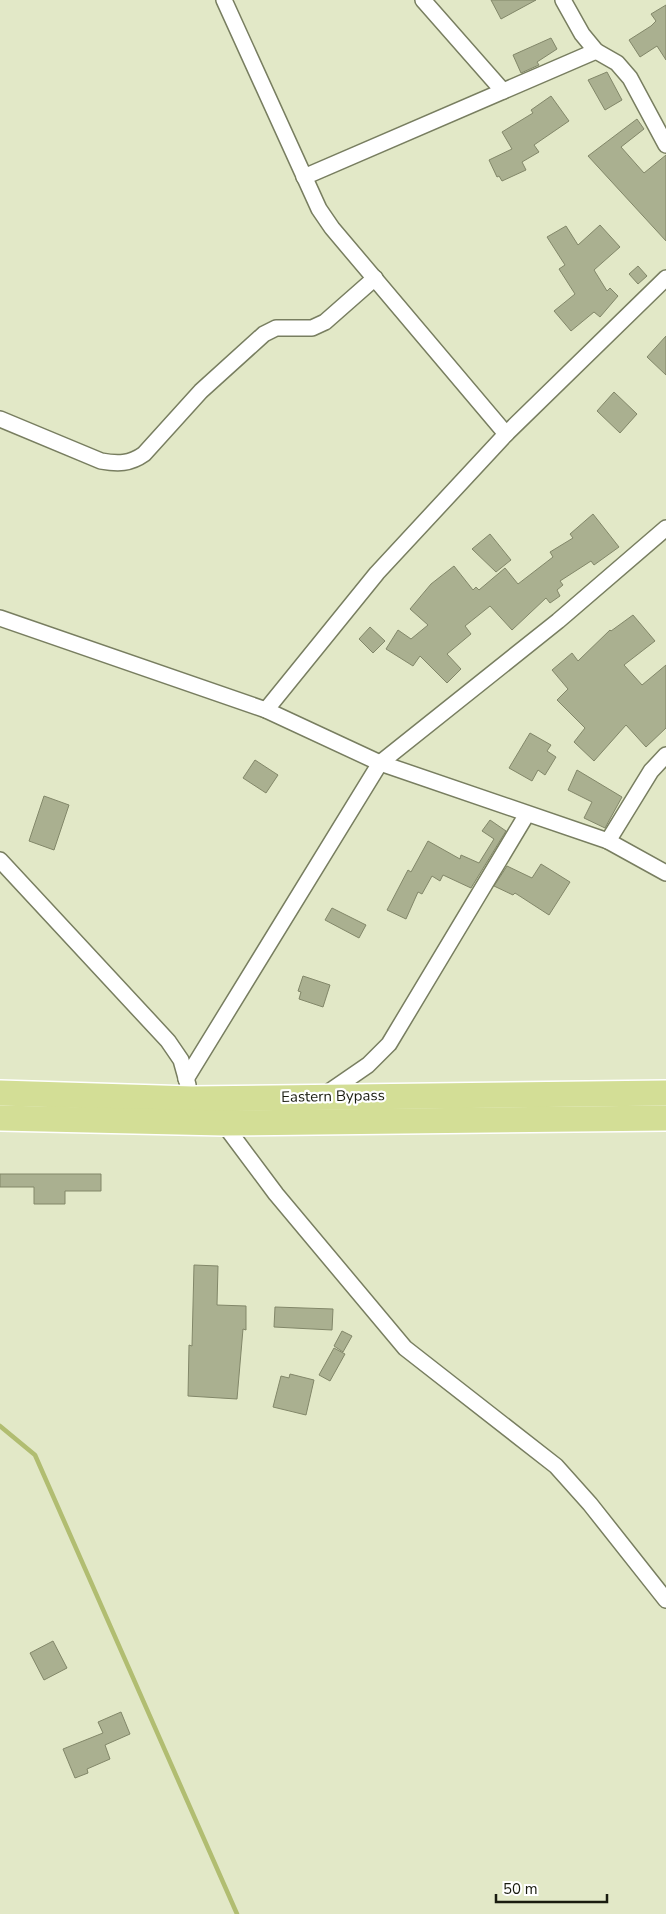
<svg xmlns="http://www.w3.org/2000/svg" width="666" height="1914" font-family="'Nunito Sans',sans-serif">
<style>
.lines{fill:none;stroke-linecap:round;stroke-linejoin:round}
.stream{stroke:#b1bd71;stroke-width:4.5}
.building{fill:#aab090;stroke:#828769}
.minor-casing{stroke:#787e60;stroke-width:18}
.trunk-casing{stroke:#fff;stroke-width:28}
.minor{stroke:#fff;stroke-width:15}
.trunk{stroke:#d3de96;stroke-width:25}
.labels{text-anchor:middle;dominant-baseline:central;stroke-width:4.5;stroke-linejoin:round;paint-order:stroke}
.street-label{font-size:15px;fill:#1a1c10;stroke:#fff}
</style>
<rect width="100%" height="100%" fill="#e2e8c7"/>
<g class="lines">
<path class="stream" d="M0,1426L35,1455L237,1914"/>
</g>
<g class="building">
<path d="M491,0H536L501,19Z"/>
<path d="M666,5V60L657,46L640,57L629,40L651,26L656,21L651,14Z"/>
<path d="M551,38L557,49L537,62L539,65L521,73L513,55Z"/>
<path d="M607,72L622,100L605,110L588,80Z"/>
<path d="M551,96L569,121L534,145L539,152L522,162L526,170L502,181L499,176L497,177L489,160L512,149L502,132L533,113L531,110Z"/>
<path d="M637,119L644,129L621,147L644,173L666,155V241L588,156Z"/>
<path d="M600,225L620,247L594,270L607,291L610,288L618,296L600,317L594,312L571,331L554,311L575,294L559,269L565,265L547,237L566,226L578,245Z"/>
<path d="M638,266L647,276L638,284L629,274Z"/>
<path d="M666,336V375L647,357Z"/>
<path d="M614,392L637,414L620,433L597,411Z"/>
<path d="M593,514L619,547L594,565L591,561L560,581L563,585L557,590L560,596L550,603L546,598L512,630L490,606L465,626L471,634L447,654L461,669L447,683L420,656L413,666L386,649L398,630L411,639L428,625L410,609L431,584L454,566L473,590L476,587L479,590L505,568L518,584L553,557L550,552L573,538L570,534Z"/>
<path d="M490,534L511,560L496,572L472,549Z"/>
<path d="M633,615L655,641L624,665L642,685L666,665V728L646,747L626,725L594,761L574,742L585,728L557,700L568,689L552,670L572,653L578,661L610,630L611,631Z"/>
<path d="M370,627L385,641L373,653L359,639Z"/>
<path d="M530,733L551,745L547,751L556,757L545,775L538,770L532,781L509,768Z"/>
<path d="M255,760L278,775L266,793L243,778Z"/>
<path d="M577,770L622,797L605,828L584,818L592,802L568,790Z"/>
<path d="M44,796L69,805L54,850L29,841Z"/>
<path d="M490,820L506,831L471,888L443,875L440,881L432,876L422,894L418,892L406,919L387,910L408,870L411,872L428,841L460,859L461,855L479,863L494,839L482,831Z"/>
<path d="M541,864L570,882L549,915L515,893L513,895L494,886L507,866L532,878Z"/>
<path d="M332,908L366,925L359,938L325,920Z"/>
<path d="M303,976L330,985L323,1007L299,999L301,992L298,991Z"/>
<path d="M0,1174H101V1191H65V1204H34V1187H0Z"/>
<path d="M194,1265L218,1266L217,1305L246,1306V1330L243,1329L237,1399L188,1396L189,1345L192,1346Z"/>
<path d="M275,1307L333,1309L332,1330L274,1327Z"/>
<path d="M342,1331L352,1336L343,1352L334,1346Z"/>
<path d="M334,1348L345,1354L330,1381L319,1375Z"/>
<path d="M290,1374L314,1380L306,1415L273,1407L281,1376L289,1378Z"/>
<path d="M53,1641L67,1668L44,1680L30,1653Z"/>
<path d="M121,1712L130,1734L105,1745L110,1759L87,1769L88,1773L75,1778L63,1749L103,1733L98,1722Z"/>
</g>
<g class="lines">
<g class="minor-casing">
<g id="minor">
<path d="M224,0L319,209L332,228L506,434"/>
<path d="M423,0L503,91"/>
<path d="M563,0L582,34L596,51L617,63L630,78L666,145"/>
<path d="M304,177L596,51"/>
<path d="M0,419L101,461C118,464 130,464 144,454L201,391L264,334L276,328H312L325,322L375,278"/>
<path d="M0,618L266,710L380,763L608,841L666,873"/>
<path d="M266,710L377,573L506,434L666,278"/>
<path d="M608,841L651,771L666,755"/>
<path d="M0,860L168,1041L181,1060L188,1085"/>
<path d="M186,1079L380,763L558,621L666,528"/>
<path d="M323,1096L368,1065L389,1044L527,814"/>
<path d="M223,1123L276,1194L405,1348L556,1466L590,1504L666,1600"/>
</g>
</g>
<g class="trunk-casing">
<g id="trunk">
<path d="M0,1093L192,1099L666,1093"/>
<path d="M0,1118L223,1123L666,1118"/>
</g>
</g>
<use href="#minor" class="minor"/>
<use href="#trunk" class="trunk"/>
</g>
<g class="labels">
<g class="street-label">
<text transform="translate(333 1096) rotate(-1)">Eastern Bypass</text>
</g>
</g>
<path d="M496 1894v8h111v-8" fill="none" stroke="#1a1c10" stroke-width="2.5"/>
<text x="503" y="1894" font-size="15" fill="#1a1c10" stroke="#ffffff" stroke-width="4" paint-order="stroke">50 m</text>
</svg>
